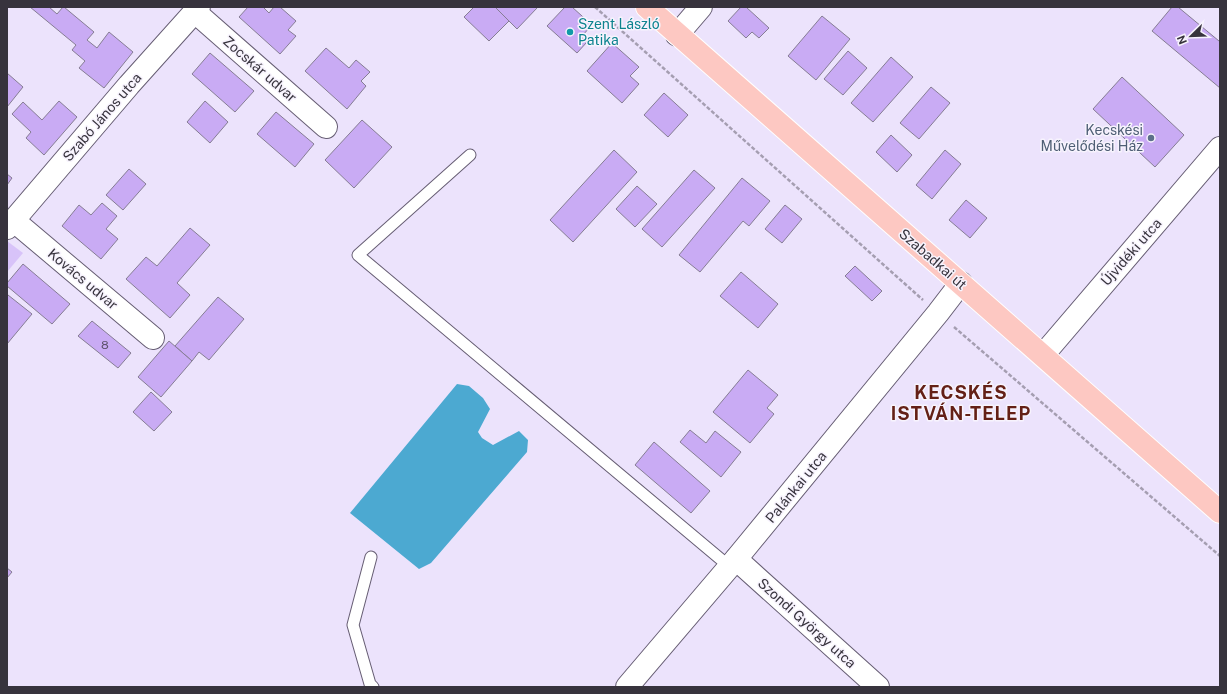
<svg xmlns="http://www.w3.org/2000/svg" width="1227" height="694" font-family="'Public Sans',sans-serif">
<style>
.green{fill:#d8c3f9}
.water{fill:#4ca9d1}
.building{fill:#c9abf4;stroke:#867d94}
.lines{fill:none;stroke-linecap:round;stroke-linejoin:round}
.lane-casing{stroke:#665d73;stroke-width:13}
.street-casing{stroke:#665d73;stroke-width:24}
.primary-casing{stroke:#fff;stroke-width:24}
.path{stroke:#a59eb1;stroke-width:2.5;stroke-dasharray:4 2;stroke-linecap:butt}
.lane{stroke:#fff;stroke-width:11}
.street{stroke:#fff;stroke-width:22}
.primary{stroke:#fdc8c2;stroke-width:22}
.culture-dot{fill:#0f9aa8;stroke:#f7f3fd;stroke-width:1.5}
.service-dot{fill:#5c6f8a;stroke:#f7f3fd;stroke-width:1.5}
.labels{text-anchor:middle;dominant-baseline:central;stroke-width:3;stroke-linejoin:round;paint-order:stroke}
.number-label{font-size:12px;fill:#5c516b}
.culture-label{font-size:14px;fill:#0d838f;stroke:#f7f3fd;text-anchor:start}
.street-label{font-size:14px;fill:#37333d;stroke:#f7f3fd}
.service-label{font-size:14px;fill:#4e5e75;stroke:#f7f3fd;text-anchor:end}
.district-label{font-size:18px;font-weight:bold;letter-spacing:1px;fill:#642016;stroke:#f7f3fd}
</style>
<rect width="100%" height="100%" fill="#ece3fc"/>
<path class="green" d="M7,241L23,253L7,272Z"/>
<path class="water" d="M457,384L469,386L483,398L490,409L478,432L482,438L493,445L519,431L528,440L527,452L431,563L419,569L350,513Z"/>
<g class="building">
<path d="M30,7H49L57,14L63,7H64L94,32L87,40L97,48L109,32L133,52L104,88L79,68L85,61L72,50L76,45Z"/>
<path d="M248,7H263L269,13L274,7H280L296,21L288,30L296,36L280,54L239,17Z"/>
<path d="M474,7H495L509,21L489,41L464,17Z"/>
<path d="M495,7H536L537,8L517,29Z"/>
<path d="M565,7H572L592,25L581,37L587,42L577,53L547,26Z"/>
<path d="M741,7H746L769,28L759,38L752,32L746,38L728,21Z"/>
<path d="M1172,7H1178L1219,41L1220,40V88L1152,31Z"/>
<path d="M822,16L850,39L816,80L788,56Z"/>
<path d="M612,43L639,67L630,76L639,84L622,103L587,71Z"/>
<path d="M326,48L349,68L356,60L370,72L361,81L366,86L347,109L305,71Z"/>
<path d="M848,51L867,68L843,95L824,79Z"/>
<path d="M210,53L254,91L235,112L192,74Z"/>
<path d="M891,57L913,77L873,122L851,103Z"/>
<path d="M7,73L23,87L7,107Z"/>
<path d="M1122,77L1184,135L1155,167L1093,109Z"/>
<path d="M931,87L950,103L919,139L900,123Z"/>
<path d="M664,93L688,115L668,137L644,115Z"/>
<path d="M59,101L77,117L44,155L26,138L31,132L12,114L23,102L42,120Z"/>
<path d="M205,101L228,122L210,143L187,122Z"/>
<path d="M276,112L314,144L295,167L257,134Z"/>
<path d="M362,120L392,147L354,188L325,160Z"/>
<path d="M891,135L912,155L897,172L876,152Z"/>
<path d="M614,150L637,172L573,242L550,220Z"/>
<path d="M945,150L961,164L932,199L916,185Z"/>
<path d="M129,169L146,184L123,210L106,195Z"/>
<path d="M694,170L715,188L662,247L642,229Z"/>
<path d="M7,174L12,178L7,185Z"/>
<path d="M742,178L770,201L749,226L743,221L700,272L679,255Z"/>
<path d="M637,186L657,204L635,227L616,209Z"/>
<path d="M966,200L987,218L970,238L949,220Z"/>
<path d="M102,203L117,216L106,229L118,239L101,259L62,226L79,205L91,215Z"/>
<path d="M785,205L802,219L782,243L765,229Z"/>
<path d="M190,228L210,245L177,283L190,295L170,318L126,279L146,257L157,266Z"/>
<path d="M23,264L70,304L52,324L7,286V283Z"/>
<path d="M855,266L882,291L872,301L845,276Z"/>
<path d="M741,272L778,304L758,328L720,296Z"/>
<path d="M8,295L32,314L7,344V297Z"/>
<path d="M218,297L244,319L209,360L199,352L192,361L175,346Z"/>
<path d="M92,321L131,353L118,368L78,336Z"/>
<path d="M169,341L192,361L161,397L138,377Z"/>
<path d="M748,370L778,395L767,408L774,414L750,443L713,412Z"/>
<path d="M151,392L172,412L154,431L133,412Z"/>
<path d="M690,430L706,443L715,431L741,452L721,477L680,442Z"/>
<path d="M654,442L710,491L691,513L635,465Z"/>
<path d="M7,568L12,572L7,578Z"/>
</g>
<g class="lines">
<g class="lane-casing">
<g id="lane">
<path d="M470,155L358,255L730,567"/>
<path d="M371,557L353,625L370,684L373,687"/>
</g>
</g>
<g class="street-casing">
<g id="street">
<path d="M195,12L326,127"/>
<path d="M677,35L701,7"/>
<path d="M13,220L153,338"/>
<path d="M7,228L129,85L199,7"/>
<path d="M1043,355L1220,148"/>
<path d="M736,559L878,687"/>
<path d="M627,687L736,559L938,313L961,283"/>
</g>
</g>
<g class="primary-casing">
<path id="primary" d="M647,7L1220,512"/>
</g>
<g class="path">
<path d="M595,7L923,300"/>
<path d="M954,327L1220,556"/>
</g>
<use href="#lane" class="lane"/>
<use href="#street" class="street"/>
<use href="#primary" class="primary"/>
</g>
<circle class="culture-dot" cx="570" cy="32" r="4"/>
<circle class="service-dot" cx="1151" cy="138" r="4"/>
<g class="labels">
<g class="number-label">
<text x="105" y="345">8</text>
</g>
<g class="culture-label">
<text x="578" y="24">Szent László<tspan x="578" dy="16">Patika</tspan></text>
</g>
<g class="street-label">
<text transform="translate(260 69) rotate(41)">Zocskár udvar</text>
<text transform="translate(102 117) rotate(-49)">Szabó János utca</text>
<text transform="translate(1131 252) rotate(-49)">Újvidéki utca</text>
<text transform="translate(933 259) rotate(41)">Szabadkai út</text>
<text transform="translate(83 279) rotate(40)">Kovács udvar</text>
<text transform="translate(796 487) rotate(-51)">Palánkai utca</text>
<text transform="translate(807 623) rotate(42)">Szondi György utca</text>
</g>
<g class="service-label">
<text x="1143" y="130">Kecskési<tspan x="1143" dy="16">Művelődési Ház</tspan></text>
</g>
<g class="district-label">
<text x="961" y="392">KECSKÉS<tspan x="961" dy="21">ISTVÁN-TELEP</tspan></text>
</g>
</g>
<rect width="1227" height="694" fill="none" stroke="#37333d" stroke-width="16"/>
<g transform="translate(1191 36) rotate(247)" stroke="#f7f3fd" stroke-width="3" paint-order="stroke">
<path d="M0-3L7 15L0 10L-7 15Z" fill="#37333d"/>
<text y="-6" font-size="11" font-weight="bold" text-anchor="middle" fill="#37333d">N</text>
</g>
</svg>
